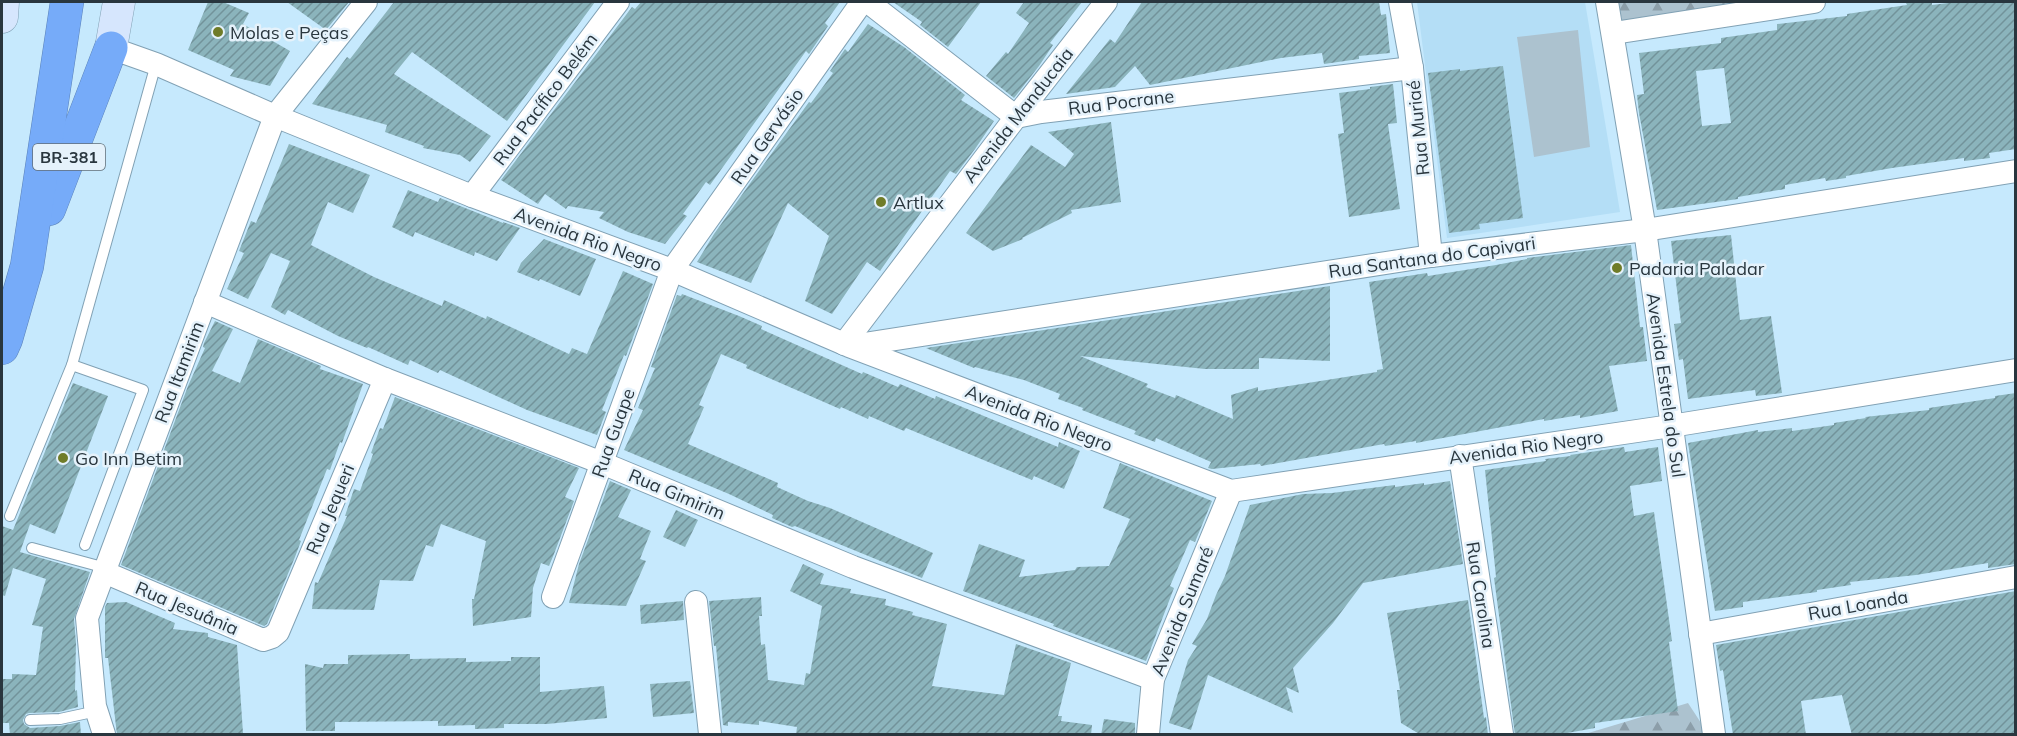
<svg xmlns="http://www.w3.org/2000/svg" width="2017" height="736" font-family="Mulish,sans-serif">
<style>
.built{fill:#b4def6}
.forest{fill:url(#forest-firs)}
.park{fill:#acc2cf}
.building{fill:url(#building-hatch);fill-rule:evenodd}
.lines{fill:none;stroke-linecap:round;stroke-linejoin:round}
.lane-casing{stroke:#81a1b4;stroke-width:12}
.street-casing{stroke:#81a1b4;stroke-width:24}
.secondary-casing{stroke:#81a1b4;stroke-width:33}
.highway-casing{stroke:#5b82b8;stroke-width:34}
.lane{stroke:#fff;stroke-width:10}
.street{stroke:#fff;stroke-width:22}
.secondary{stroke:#d6e6fd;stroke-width:32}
.highway{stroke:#76abf9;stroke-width:33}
.poi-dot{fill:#707c28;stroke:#e5f2fb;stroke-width:2}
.labels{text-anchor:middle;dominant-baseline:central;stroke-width:5;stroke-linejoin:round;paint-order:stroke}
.shield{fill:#e5f2fb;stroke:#616e77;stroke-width:1.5}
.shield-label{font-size:16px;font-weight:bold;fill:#29363e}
.poi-label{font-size:18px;fill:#29363e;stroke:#e5f2fb;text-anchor:start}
.street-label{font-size:18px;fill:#29363e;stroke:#e5f2fb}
</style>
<defs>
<pattern id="forest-firs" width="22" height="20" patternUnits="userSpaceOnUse" patternTransform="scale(1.5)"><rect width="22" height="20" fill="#acc2cf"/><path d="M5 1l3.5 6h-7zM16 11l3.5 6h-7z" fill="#8c9ea9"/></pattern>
<pattern id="building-hatch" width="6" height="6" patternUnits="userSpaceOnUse" patternTransform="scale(1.5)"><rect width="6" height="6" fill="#8bb4bc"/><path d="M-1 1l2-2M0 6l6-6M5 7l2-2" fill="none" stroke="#72939a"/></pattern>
</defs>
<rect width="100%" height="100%" fill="#c6e9fd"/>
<path class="built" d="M1417,2H1585L1620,212L1447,238Z"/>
<g class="forest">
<path d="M1618,2H1749L1623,25Z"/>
<path d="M1688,703L1705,729L1706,734H1585Z"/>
</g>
<path class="park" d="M1578,30L1590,147L1534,157L1517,37Z"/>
<g class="building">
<path d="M208,2H223L249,13L243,24L290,51L270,86L230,76L234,70L188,50Z"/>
<path d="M287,2H349L326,30Z"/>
<path d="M394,2H595L507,121L412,52L394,74L491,136L470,162L460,155L423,148L424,146L385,132L387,125L312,104L347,57L350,59Z"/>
<path d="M641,2H840L825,23L828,26L809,54L806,51L710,185L706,182L683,214L687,216L665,244L628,232L599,218L604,212L568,206L566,209L545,194L538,204L501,180L632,7L635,9Z"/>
<path d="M893,2H981L948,47L920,25L922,22Z"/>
<path d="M1024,2H1082L1050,43L1053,45L1039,66L1014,98L986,76L1006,52L1008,54L1029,23L1016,13Z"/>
<path d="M1142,2H1379L1381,15L1386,14L1390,53L1359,56V59L1324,64L1322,53L1281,58L1150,85L1135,66L1115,87L1066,94L1110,39L1115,43Z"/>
<path d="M1916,2H1932V5L1956,2H2016V149L1989,153L1990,158L1964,161V158L1892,168L1846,176V178L1826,181L1825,178L1785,185V189L1738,197V199L1657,210L1639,113L1637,95L1644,94L1639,53L1721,43V38L1777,30V24L1847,16V14L1907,5L1906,3ZM1724,68L1731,123L1702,126L1696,71Z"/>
<path d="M868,24L904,47L965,95L961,100L994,121L975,149L956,174L950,171L880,271L867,262L832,314L805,301L829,236L788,203L751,283L697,262L714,234L751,182L809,102L811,103L833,73L830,71L845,49L848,52Z"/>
<path d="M1503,66L1523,218L1479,224L1480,229L1449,233L1428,73L1460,69V71Z"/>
<path d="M1393,84L1397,123L1388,124L1400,209L1349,217L1338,134L1344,133L1339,93L1370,89V87Z"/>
<path d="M1111,122L1121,202L1071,210L1072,213L1022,238L1023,239L993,251L966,233L1031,145L1065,167L1074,154L1048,132Z"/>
<path d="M289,144L370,175L353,213L328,202L311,245L374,277L442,306L444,300L486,319L487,316L569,354L572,348L587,354L623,271L653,284L626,356L624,355L602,410L606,412L597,435L527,410L440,370L438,373L410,360L408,365L368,347L367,348L338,336L288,310L285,315L271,307L290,261L271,253L248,299L227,289L244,253L239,251L251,221L256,223Z"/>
<path d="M408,190L438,202L440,198L503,223V222L520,228L497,261L475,252L474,256L415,232L413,237L392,227Z"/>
<path d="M1731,235L1740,320L1771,316L1782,393L1756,396L1755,390L1688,399L1683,359L1679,360L1674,324L1681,323L1671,241Z"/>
<path d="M544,239L596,259L580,296L540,279L539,281L517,272L521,263Z"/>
<path d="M1631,245L1640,327H1643L1647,361L1609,366L1618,411L1580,418V415L1544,421V419L1416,443V441L1385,446L1384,444L1261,466L1260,464L1212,469L1208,468L1211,462L1156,438L1155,442L1134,434L1136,431L1082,410L1083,408L1058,399L1060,394L1024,380L975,367L974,368L926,348L1330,286V361L1259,358V369H1205L1080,356L1148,384L1146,387L1175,398L1176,395L1233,419L1231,395L1258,387V391L1377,372V370L1383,369L1369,282L1427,273L1428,276L1496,265L1527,259V258Z"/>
<path d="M682,294L739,316L762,326L761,329L862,374L863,372L898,387L900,384L935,399L936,396L1058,447L1059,442L1080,451L1064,489L1034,476L1032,480L906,428L904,431L869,416L868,419L841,407L840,409L746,368L747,365L721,354L699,405L704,407L688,444L778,483L777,487L808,501L830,508L933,553L922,578L795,526L792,527L772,518L773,515L729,494L624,450L643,410L638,408L655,368L651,367L677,295L681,296Z"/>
<path d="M215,321L233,329L212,371L240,383L258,339L321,366L320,369L363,384L342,443L340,442L330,470L327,469L299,540L301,541L295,557L267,624L264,626L121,565L188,386L205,348L203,347L204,343Z"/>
<path d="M73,383L108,396L55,534L30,524L20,552L90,572L74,619L76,643L75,691L77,690L78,707L59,712L29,713L26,714L23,720L24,724L30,728L60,726L80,722L81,735H10L9,723H2V679H12V674L36,675L43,627L32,625L46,579L13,568L5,596L2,595V526L13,530Z"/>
<path d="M2016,393V564L1988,568V563L1916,575L1850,582L1851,585L1817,590V592L1743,602V607L1715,611L1688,443L1758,430V432L1792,428V431L1834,425V423L1866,418L1865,417L1929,410V408L1995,398V396Z"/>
<path d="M395,397L579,468L565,497L574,501L554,554L549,566L541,563L533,588L531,617L473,626L472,599H474L486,541L441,524L433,547L426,545L413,581L380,580L374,610L312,609L315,582L318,583L347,516H345L354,489L360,491L373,454L371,453L380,428L383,429Z"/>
<path d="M1624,447L1625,452L1658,447L1662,481L1630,486L1634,516L1654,512L1672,641L1669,642L1678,711L1595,723V728L1556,735H1515L1494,578L1496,577L1485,470L1546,461L1545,459L1571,456L1570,455Z"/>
<path d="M1120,463L1212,501L1195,542L1190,540L1170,586L1174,588L1146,661L1053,626L1054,624L963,591L979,544L1025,560L1019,577L1075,570L1077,567L1109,566L1130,519L1103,508Z"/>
<path d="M610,481L631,490L618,517L651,531L640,559L646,561L626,606L569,603L579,564Z"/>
<path d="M1450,481L1463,564L1363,583L1333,623L1293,668L1299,693L1286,687L1293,713L1208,675L1191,730L1169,723L1188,660L1197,646L1192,644L1207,619L1216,595L1225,576L1250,505L1303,494L1332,493L1395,485V487L1424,483V485Z"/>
<path d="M676,510L698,520L685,547L663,537Z"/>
<path d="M803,564L824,574L820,584L851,589L850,593L886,599L885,605L913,612L912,615L947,624L932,686L1004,695L1016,644L1071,663L1058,716H1062L1061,721L1092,725L1091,735H796L797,727L759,721V725L728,722V726L723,725L716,646H714L709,601L761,597L762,616H759L761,645L765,644L768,680L804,685L806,673L810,674L822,606L790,591Z"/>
<path d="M2016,591V735H1852L1842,695L1801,701L1806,735H1733L1723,670L1720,671L1716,645Z"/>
<path d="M1468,600L1484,718L1486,717L1488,735H1421L1401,723L1397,690H1400L1387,613Z"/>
<path d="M683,601L684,620L641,624L640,605Z"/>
<path d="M126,602L175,623L173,629L208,633V637L237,645L243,733L117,735L108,658H105V607L107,603Z"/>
<path d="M410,654V659L466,658V662L511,661V657H540V692L604,686L607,718L547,724H504V728L475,729V725L438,726V721L335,722V731H306L305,664L323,668L324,664H348V655Z"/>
<path d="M690,681L694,713L653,717L650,684Z"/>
<path d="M1104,719L1135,723V735H1101Z"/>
</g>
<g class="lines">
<g class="lane-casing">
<g id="lane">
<path d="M72,365L156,64"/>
<path d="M10,516L72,365L143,390L85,545"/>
<path d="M32,548L106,568"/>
<path d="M30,720L60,719L97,711"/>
</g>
</g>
<g class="street-casing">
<g id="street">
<path d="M868,2L1016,117L1041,112L1412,68"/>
<path d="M1400,2L1412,68L1431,256"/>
<path d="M1607,2L1645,230L1714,734"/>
<path d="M1614,33L1814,2"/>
<path d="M111,48L156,64L275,116L472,196L672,270L849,346L1231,491L1671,426L2016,370"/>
<path d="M472,196L618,2"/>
<path d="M205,302L385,379L602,463L853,567L1153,679"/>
<path d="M844,344L1016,117L1106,2"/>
<path d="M851,346L1431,256L1645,230L2016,171"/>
<path d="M1460,456L1502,734"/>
<path d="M104,572L263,640L272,637L278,632L385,379"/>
<path d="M553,597L672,270L862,2"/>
<path d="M696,602L710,734"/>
<path d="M1700,634L2016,577"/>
<path d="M104,734L95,706L87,618L275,116L366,2"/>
<path d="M1148,734L1153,679L1231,491"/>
</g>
</g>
<g class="secondary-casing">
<g id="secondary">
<path d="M2,17L3,2"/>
<path d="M111,48L119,2"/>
</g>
</g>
<g class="highway-casing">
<g id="highway">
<path d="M49,209L111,48"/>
<path d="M2,348L6,339L27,266L67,2"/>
</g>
</g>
<use href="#lane" class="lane"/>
<use href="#street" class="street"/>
<use href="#secondary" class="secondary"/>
<use href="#highway" class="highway"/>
</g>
<g class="poi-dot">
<circle cx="218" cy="32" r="6"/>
<circle cx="881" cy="202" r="6"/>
<circle cx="1617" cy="268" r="6"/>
<circle cx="63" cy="458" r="6"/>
</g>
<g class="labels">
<rect class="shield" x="33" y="144" width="72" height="26" rx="4.5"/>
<g class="shield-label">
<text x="69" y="157">BR-381</text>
</g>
<g class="poi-label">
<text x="230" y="32">Molas e Peças</text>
<text x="893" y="202">Artlux</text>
<text x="1629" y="268">Padaria Paladar</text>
<text x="75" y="458">Go Inn Betim</text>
</g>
<g class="street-label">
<text transform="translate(545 99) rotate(-53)">Rua Pacífico Belém</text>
<text transform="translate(1121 102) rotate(-7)">Rua Pocrane</text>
<text transform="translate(1018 115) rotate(-52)">Avenida Manducaia</text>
<text transform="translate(1418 128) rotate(-96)">Rua Muriaé</text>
<text transform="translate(767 136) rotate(-55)">Rua Gervásio</text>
<text transform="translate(588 239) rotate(20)">Avenida Rio Negro</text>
<text transform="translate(1432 257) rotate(-8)">Rua Santana do Capivari</text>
<text transform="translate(179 372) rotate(-69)">Rua Itamirim</text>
<text transform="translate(1666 385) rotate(82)">Avenida Estrela do Sul</text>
<text transform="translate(1039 418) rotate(21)">Avenida Rio Negro</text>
<text transform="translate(613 433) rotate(-70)">Rua Guape</text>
<text transform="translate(1526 447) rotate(-8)">Avenida Rio Negro</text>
<text transform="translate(677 494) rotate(23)">Rua Gimirim</text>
<text transform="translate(330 509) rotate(-67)">Rua Jequeri</text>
<text transform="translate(1481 595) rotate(81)">Rua Carolina</text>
<text transform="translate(1858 605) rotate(-10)">Rua Loanda</text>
<text transform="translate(187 608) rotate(23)">Rua Jesuânia</text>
<text transform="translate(1182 611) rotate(-68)">Avenida Sumaré</text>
</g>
</g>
<rect width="2017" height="736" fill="none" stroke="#29363e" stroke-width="6"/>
</svg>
